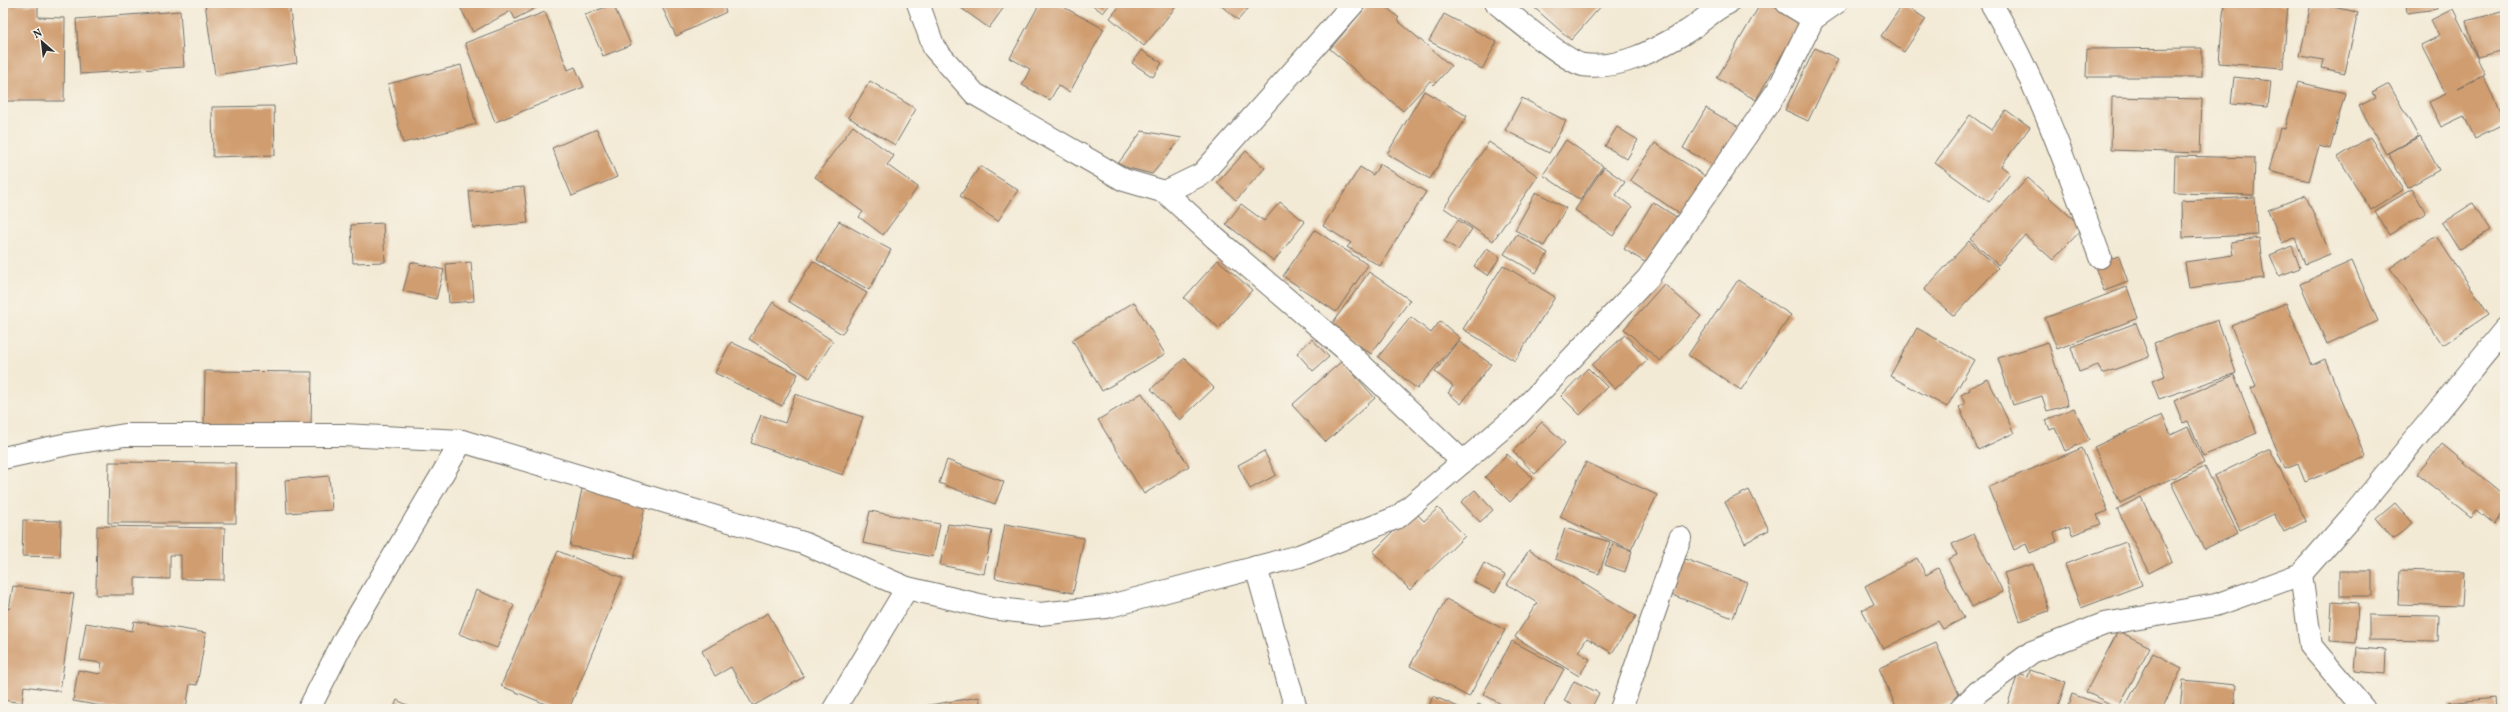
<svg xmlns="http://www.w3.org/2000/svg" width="2508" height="712" font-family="Vollkorn,serif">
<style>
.building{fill:#d09d70}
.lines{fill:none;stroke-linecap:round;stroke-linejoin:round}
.street-casing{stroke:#716e66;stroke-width:24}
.street{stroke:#fff;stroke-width:22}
</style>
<rect width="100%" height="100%" fill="#f7f3e8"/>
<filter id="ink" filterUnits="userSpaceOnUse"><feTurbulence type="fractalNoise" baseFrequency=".025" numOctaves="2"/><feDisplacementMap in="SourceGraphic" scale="8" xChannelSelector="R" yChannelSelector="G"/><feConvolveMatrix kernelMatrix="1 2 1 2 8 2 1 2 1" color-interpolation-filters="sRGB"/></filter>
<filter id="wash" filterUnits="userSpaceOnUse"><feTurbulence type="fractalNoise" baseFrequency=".012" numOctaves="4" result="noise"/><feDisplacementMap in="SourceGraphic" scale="16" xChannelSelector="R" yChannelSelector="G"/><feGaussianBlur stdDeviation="0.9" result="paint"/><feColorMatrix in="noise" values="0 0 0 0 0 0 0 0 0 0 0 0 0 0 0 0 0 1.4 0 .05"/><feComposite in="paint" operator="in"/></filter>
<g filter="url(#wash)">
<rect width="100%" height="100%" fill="#f3ead5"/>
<g id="blocks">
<g class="building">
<path d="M205,3H289L297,63L215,75Z"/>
<path d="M458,3H545L515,19L511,11L473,32Z"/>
<path d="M660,3H722L726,12L676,36Z"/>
<path d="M954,3H1007L989,28Z"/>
<path d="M1040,3H1056L1104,29L1070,92L1058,86L1050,100L1022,85L1030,69L1010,58Z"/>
<path d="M1090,3H1111L1103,13Z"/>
<path d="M1122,3H1179L1144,46L1110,18Z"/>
<path d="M1218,3H1253L1238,20Z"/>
<path d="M1369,3H1382L1399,18L1397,20L1451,66L1434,85L1430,81L1403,111L1330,49Z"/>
<path d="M1529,3H1601L1603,4L1571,40Z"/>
<path d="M1761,3H1767L1801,22L1756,100L1717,78Z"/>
<path d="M2224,3L2288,5L2283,68L2219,63Z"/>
<path d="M2311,3L2358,12L2345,73L2322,68L2324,60L2300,56Z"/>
<path d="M2406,3H2436L2437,9L2407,13Z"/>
<path d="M613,4L631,45L603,56L585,15Z"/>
<path d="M1903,4L1926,19L1904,52L1881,36Z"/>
<path d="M3,5H38V17L65,18L64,101H3Z"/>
<path d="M2453,9L2485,74L2458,88L2483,76L2505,121V123L2475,138L2464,116L2441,127L2429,102L2446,94L2421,45L2439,36L2431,20Z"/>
<path d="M180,11L184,67L80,74L76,19Z"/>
<path d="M2505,11V50L2477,57L2466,21Z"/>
<path d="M545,12L568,70L575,67L584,87L495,122L465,43Z"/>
<path d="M1444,14L1497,42L1482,69L1429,41Z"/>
<path d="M1815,48L1838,59L1808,121L1785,110Z"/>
<path d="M2202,48V77H2086L2087,49Z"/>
<path d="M1141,50L1162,63L1153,77L1132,63Z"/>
<path d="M461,65L476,124L403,143L388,84Z"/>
<path d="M2234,77L2271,81L2268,107L2231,104Z"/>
<path d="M870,81L916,109L895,145L848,117Z"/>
<path d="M2298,82L2345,93L2330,149L2319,146L2309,181L2269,171L2280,128L2285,129Z"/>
<path d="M2389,84L2418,136L2386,154L2359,106L2375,98L2372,93Z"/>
<path d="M1424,91L1467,116L1430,179L1387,154Z"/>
<path d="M2112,97L2202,99L2200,153L2111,150Z"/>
<path d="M1522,98L1566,121L1549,153L1505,130Z"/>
<path d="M274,106L275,155L213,157L212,107Z"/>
<path d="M1706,108L1739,127L1717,167L1683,148Z"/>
<path d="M2006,110L2030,127L2001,166L2010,173L1989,202L1935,163L1970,115L1991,130Z"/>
<path d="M853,126L894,156L887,165L918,187L883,235L859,217L863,212L815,177Z"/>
<path d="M1617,127L1638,140L1627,159L1605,146Z"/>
<path d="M597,129L617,177L572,196L552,148Z"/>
<path d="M1142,131L1182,138L1152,174L1117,165Z"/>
<path d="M2420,136L2439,170L2407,188L2388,153Z"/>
<path d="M2370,137L2403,190L2371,210L2338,157Z"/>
<path d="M1566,140L1603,166L1580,200L1543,175Z"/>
<path d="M1489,142L1538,176L1493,241L1444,208Z"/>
<path d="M1655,143L1705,176L1680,214L1630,180Z"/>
<path d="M1246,151L1265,168L1236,200L1217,183Z"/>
<path d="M2175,156L2255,158L2254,195L2174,193Z"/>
<path d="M1380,164L1426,192L1380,266L1347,247L1351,243L1323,226L1360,167L1373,175Z"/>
<path d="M980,166L1018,190L998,221L960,196Z"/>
<path d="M1604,167L1625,182L1616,195L1632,207L1613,236L1575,210Z"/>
<path d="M2028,178L2083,228L2053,260L2025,235L1998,265L1970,239Z"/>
<path d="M524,187L528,223L473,228L469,191Z"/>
<path d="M2412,189L2426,213L2389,235L2375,211Z"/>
<path d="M1536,192L1566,208L1544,246L1515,230Z"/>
<path d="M2306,195L2330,254L2305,264L2295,238L2282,243L2268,210Z"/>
<path d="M2255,197L2257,235L2183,238L2182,201Z"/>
<path d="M1280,202L1305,222L1274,261L1226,224L1241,204L1264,221Z"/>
<path d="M1653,202L1678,218L1648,264L1624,249Z"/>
<path d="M2473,203L2490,230L2459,250L2442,223Z"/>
<path d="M1458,220L1472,229L1458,250L1444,241Z"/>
<path d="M839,221L891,250L869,290L817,260Z"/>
<path d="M383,223L385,262L353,263L351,225Z"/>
<path d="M1315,230L1368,265L1336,312L1283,276Z"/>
<path d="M1517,234L1548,253L1536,273L1504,254Z"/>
<path d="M2436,236L2489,314L2443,345L2390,268Z"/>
<path d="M2259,238L2264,278L2189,288L2185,262L2233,255L2231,242Z"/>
<path d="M1969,241L1998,268L1954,316L1924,290Z"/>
<path d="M2292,246L2300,268L2279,276L2270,255Z"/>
<path d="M1487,248L1500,257L1488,276L1474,266Z"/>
<path d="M2119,256L2128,282L2104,291L2094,264Z"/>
<path d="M1218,260L1252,290L1219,328L1184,298Z"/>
<path d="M813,261L867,293L842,334L788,301Z"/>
<path d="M2352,261L2378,321L2327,344L2300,284Z"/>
<path d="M411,262L444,270L436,299L403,291Z"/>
<path d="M471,262L474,301L449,303L446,264Z"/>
<path d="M1503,265L1555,297L1515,361L1463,329Z"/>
<path d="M1369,272L1410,300L1371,354L1331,325Z"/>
<path d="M1738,280L1791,315L1741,390L1688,355Z"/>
<path d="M1664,284L1701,316L1660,361L1624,329Z"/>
<path d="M2127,287L2138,318L2057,349L2045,318Z"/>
<path d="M773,302L833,341L810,378L749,339Z"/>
<path d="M1134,302L1165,354L1102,391L1072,340Z"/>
<path d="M2286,303L2312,365L2325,359L2366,457L2305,482L2298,464L2285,469L2251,388L2256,386L2231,326Z"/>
<path d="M1411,317L1431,333L1440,321L1460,338L1417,389L1378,357Z"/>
<path d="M2218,320L2236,373L2159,399L2152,381L2165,376L2154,343Z"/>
<path d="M2136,323L2149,357L2102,374L2098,365L2079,372L2071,347Z"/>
<path d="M1917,328L1974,360L1947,407L1890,376Z"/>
<path d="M1625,335L1648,360L1615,389L1592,365Z"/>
<path d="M1312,339L1329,357L1313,371L1297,353Z"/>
<path d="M1458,341L1491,364L1461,404L1448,393L1453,386L1435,372Z"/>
<path d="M731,342L798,374L782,406L715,373Z"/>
<path d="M2048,342L2068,405L2047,411L2042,396L2013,405L1998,358Z"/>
<path d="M1185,358L1214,388L1180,420L1151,389Z"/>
<path d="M1342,361L1375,398L1326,442L1292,405Z"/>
<path d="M1588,368L1607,387L1580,415L1561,396Z"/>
<path d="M205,371L312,372L311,425L204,424Z"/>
<path d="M2234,375L2257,433L2203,456L2188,421L2183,423L2174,401Z"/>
<path d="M1988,379L2014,433L1978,450L1959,407L1965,404L1961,395L1970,390L1969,388Z"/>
<path d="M1142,393L1189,466L1144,494L1098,420Z"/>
<path d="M795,394L863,417L843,475L751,443L761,415L785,423Z"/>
<path d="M2074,408L2089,440L2065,451L2055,428L2050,430L2046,420Z"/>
<path d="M2162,415L2171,435L2188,427L2204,463L2120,503L2094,447Z"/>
<path d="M1542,422L1565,443L1535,474L1513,451Z"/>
<path d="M2442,444L2505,496V511L2494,524L2477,510L2471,517L2417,474Z"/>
<path d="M2082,448L2108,511L2097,515L2101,524L2072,535L2069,527L2054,533L2057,542L2030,553L2026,544L2014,550L1989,487Z"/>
<path d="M2270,449L2306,521L2284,532L2274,514L2240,530L2214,476Z"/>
<path d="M1264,451L1276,475L1250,489L1238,465Z"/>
<path d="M1507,454L1533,478L1510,502L1485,477Z"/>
<path d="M947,460L1004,482L995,504L939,483Z"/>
<path d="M109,462L236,463V523H108Z"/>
<path d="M1586,462L1657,495L1631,550L1560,517Z"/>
<path d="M2205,467L2238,533L2204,549L2171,483Z"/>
<path d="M329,476L332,510L287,513L285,480Z"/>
<path d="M582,489L646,502L634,559L570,546Z"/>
<path d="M1475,490L1493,510L1480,522L1461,502Z"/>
<path d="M1749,490L1769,530L1745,543L1725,502Z"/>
<path d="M2141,497L2172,561L2149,573L2117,509Z"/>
<path d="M2395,503L2413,523L2393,539L2376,519Z"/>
<path d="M1438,508L1465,536L1410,590L1373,552L1414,511L1424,521Z"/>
<path d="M870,511L940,524L933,557L863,543Z"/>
<path d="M23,520L61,521L60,557L22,556Z"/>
<path d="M948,524L992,531L984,574L940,565Z"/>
<path d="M1005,524L1084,538L1073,593L995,578Z"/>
<path d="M97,526L225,528L224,580L181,579V555H170V579L135,578V595H96Z"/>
<path d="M1565,528L1610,542L1599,574L1555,559Z"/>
<path d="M1974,534L2003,592L1972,607L1948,559L1957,555L1952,544Z"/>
<path d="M2126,542L2142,585L2081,608L2065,564Z"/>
<path d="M1613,544L1632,551L1625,572L1605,565Z"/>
<path d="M1529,550L1636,616L1612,653L1587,638L1578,652L1590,659L1579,676L1515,637L1537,603L1507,584Z"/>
<path d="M558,551L623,578L569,709H558L501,686Z"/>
<path d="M1917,558L1926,575L1938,568L1964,618L1943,629L1938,621L1883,649L1862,610L1874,604L1865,586Z"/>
<path d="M1685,559L1747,582L1733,618L1672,595Z"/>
<path d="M1484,563L1505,575L1495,593L1474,582Z"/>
<path d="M2033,564L2049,611L2020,621L2004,573Z"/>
<path d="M2400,570L2464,572L2462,606L2398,604Z"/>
<rect x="2340" y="571" width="32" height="25"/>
<path d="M13,586L74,594L60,691L24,686L22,703L3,700V608L9,609Z"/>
<path d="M476,590L514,605L497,648L459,634Z"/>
<path d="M1446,599L1505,630L1469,697L1410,666Z"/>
<path d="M2332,601L2358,603L2356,643L2330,641Z"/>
<path d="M768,613L804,677L753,706L731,667L715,676L702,651Z"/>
<path d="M2369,615L2439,616L2438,641L2369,640Z"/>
<path d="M134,621L206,633L197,685L190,684L186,709H118L73,701L78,670L100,674L102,663L80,660L86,623L132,631Z"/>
<path d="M2118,631L2150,647L2118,708L2086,692Z"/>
<path d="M1512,641L1564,669L1542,709H1510L1483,694Z"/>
<path d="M1936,643L1961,699L1938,709H1897L1879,668Z"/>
<path d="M2357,648L2386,650L2385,674L2355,671Z"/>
<path d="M2153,653L2182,668L2162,709H2124Z"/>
<path d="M2030,670L2066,682L2057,709H2006L2018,674L2028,677Z"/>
<path d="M2183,680L2236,685L2234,709H2180Z"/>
<path d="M1574,681L1599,693L1591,709H1581L1564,701Z"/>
<path d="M2072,694L2115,709H2067Z"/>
<path d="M1433,696L1463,709H1428Z"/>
<path d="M979,697L981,709H911V708Z"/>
<path d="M2495,698L2496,709H2448V703Z"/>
<path d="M397,700L415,709H393Z"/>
<path d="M1478,704L1490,709H1476Z"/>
<path d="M2304,707V709H2277V708Z"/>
</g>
</g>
</g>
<g filter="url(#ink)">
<use href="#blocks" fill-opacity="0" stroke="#716e66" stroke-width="1"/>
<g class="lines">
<g class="street-casing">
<g id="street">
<path d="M918,3L934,48L975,94L1124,180L1165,192L1202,174L1354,3"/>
<path d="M1496,3C1511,15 1568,63 1583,65C1620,70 1655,50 1686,32C1700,24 1713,9 1728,3"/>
<path d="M1787,3L1813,19"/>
<path d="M1991,3C2038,83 2068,170 2100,257"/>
<path d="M1165,192L1215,238L1345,349L1463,462"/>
<path d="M3,458L68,444L125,435H343L462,441L803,543L907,588L992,608L1040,614L1106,607L1299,556L1398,517L1518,415L1648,278L1779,88L1813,19L1836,3"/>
<path d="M1256,567L1296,709"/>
<path d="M2301,574L2311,646L2364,709"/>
<path d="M309,709L345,638L462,441"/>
<path d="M834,709L907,588"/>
<path d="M1621,709L1680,538"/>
<path d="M1961,709L1978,692L2032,652L2104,624L2216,605L2301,574L2353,515L2505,329"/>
</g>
</g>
<use href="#street" class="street"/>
</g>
</g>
<rect width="2508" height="712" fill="none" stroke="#f7f3e8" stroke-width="16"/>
<g transform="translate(42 42) rotate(332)" stroke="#f7f3e8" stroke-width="3" paint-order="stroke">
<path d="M0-3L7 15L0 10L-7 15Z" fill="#2b2b2b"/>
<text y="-6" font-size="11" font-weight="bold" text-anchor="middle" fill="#2b2b2b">N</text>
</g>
</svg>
